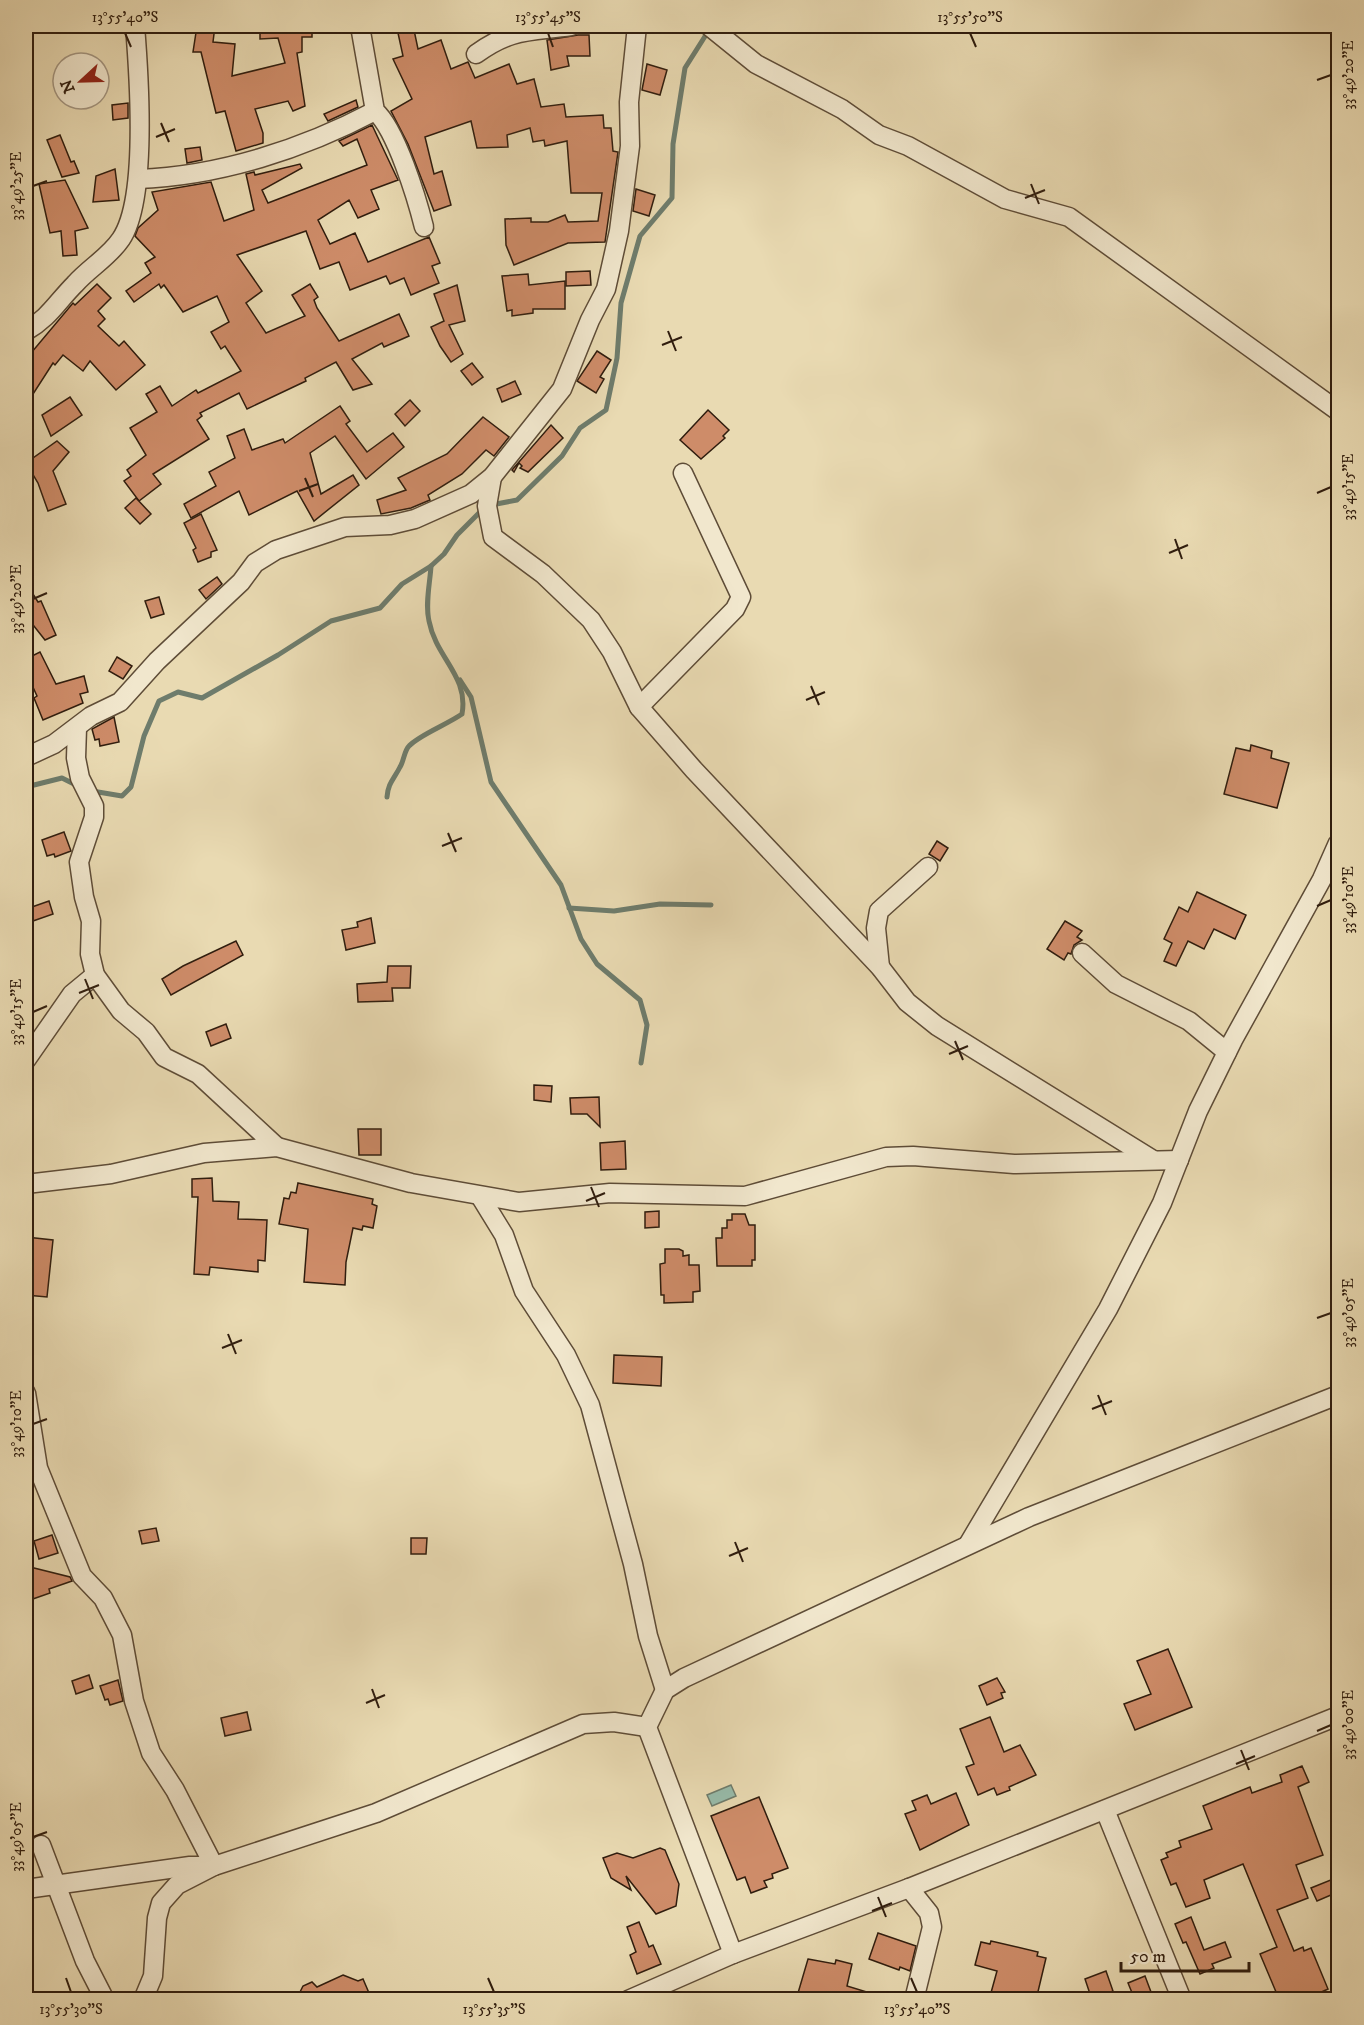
<svg xmlns="http://www.w3.org/2000/svg" width="1364" height="2025" font-family="'IM FELL DW Pica',serif">
<style>
.water{fill:#97bbaa;stroke:#6e7c6c;stroke-width:1.5}
.lines{fill:none;stroke-linecap:round;stroke-linejoin:round}
.stream{stroke:#6e7c6c;stroke-width:5}
.building{fill:#ce8c69;stroke:#301d0e;stroke-width:1.5}
.minor-casing{stroke:#5e4c37;stroke-width:21}
.minor{stroke:#f1e7cd;stroke-width:18}
.ticks{fill:none;stroke:#301d0e;stroke-width:2}
.neatline{fill:none;stroke:#301d0e;stroke-width:2}
.ticks-label{font-size:15px;text-anchor:middle;fill:#301d0e}
</style>
<rect width="100%" height="100%" fill="#e9dab2"/>
<filter id="stains"><feTurbulence type="fractalNoise" baseFrequency=".00333" numOctaves="4"/><feColorMatrix values="0 0 0 0 .2 0 0 0 0 .09 0 0 0 0 .02 0 0 0 .5 -.17"/></filter>
<radialGradient id="worn" r=".72"><stop offset=".6" stop-color="#630" stop-opacity="0"/><stop offset="1" stop-color="#630" stop-opacity=".3"/></radialGradient>
<path class="water" d="M731,1785L736,1796L712,1806L707,1795Z"/>
<g class="lines">
<g class="stream">
<path d="M491,505L517,500L562,456L580,428L606,410L617,358L621,303L640,236L672,198L673,144L685,68L709,30"/>
<path d="M460,680L471,697L491,782L561,885L581,939L597,964L640,1000L647,1025L641,1063"/>
<path d="M26,787L62,778L78,786"/>
<path d="M92,791L122,796L131,787L144,736L159,701L178,692L202,698L278,655L331,621L380,608L402,584L431,566L444,554L457,535L483,509"/>
<path d="M387,797C388,783 394,779 400,767C404,761 404,751 409,746C419,735 448,724 462,714C469,676 436,658 429,621C425,604 430,583 431,566"/>
<path d="M569,908L614,911L660,904L711,905"/>
</g>
</g>
<g class="building">
<path d="M197,26H215L213,42L235,44L232,76L285,63L278,38L260,39V26H312V37H302V52L297,53L305,106L293,111L288,101L255,109L263,133V143L236,151L225,111L216,113L201,52H193Z"/>
<path d="M414,30L418,49L441,40L451,69L468,62L475,78L509,64L517,84L534,79L541,107L564,104L566,117L603,115L604,128H611L613,151L618,152L605,242L568,243L514,265L506,245L505,219L531,218V222H548L565,215L568,222L598,221L602,193H571L567,141L545,146L544,140L533,142L530,128L507,135L508,147L477,148L471,121L425,137L434,174L442,171L451,205L434,211L408,144L391,111L412,99L393,59L403,56L398,33Z"/>
<path d="M578,35H589L590,56H567L569,66L551,70L547,40Z"/>
<path d="M647,64L667,70L660,95L642,90Z"/>
<path d="M356,100L358,107L328,121L324,114Z"/>
<path d="M128,103V118L113,120L112,105Z"/>
<path d="M372,125L398,180L371,190L379,209L358,218L349,200L318,220L330,244L355,233L368,262L429,237L440,263L432,266L439,283L411,295L404,278L390,284L386,276L350,290L339,262L320,269L306,231L237,255L262,291L246,303L266,333L305,316L292,295L310,284L318,297L314,300L317,308L339,341L399,314L409,336L384,347L382,343L352,359L372,384L353,390L336,362L305,378L306,381L247,409L239,393L200,413L202,416L197,420L209,439L153,474L161,484L139,501L124,481L131,476L127,470L146,455L130,428L157,412L146,394L160,386L172,406L196,390L198,393L241,371L225,346L221,349L211,332L229,322L217,296L183,312L164,285L161,288L159,284L134,302L126,291L151,273L145,263L155,257L135,236L138,228L158,210L152,192L211,182L224,221L254,210L246,174L254,172L255,175L300,164L302,168L262,190L268,203L367,165L357,139L343,146L339,141Z"/>
<path d="M60,135L71,162L74,161L79,173L62,177L47,140Z"/>
<path d="M200,147L202,160L187,163L185,149Z"/>
<path d="M115,169L119,200L93,202L96,176Z"/>
<path d="M65,180L88,228L75,231L77,255L63,256L61,231L50,233L39,184Z"/>
<path d="M636,189L655,195L649,216L633,211Z"/>
<path d="M590,271L591,285L566,286V272Z"/>
<path d="M528,274L529,285L565,281V309H533V313L512,316V310L507,311L502,276Z"/>
<path d="M97,284L111,298L98,311L105,319L98,326L119,346L124,341L145,365L116,390L90,361L83,371L63,355L55,365L53,363L26,405V359L73,303L75,305Z"/>
<path d="M457,285L465,321L449,325L463,354L451,362L440,346L431,327L444,321L434,294Z"/>
<path d="M597,351L611,360L600,377L604,379L596,393L577,381Z"/>
<path d="M472,363L483,377L472,385L461,371Z"/>
<path d="M515,381L521,394L502,402L497,389Z"/>
<path d="M70,397L82,415L51,436L42,415Z"/>
<path d="M410,400L420,411L405,426L395,414Z"/>
<path d="M340,406L350,421L346,424L367,452L393,433L404,447L366,479L335,436L310,453L321,494L353,475L359,485L314,521L297,491L249,515L239,491L191,518L184,504L216,486L209,472L235,458L227,436L244,429L252,450L283,439L285,443Z"/>
<path d="M708,410L729,430L723,436L725,438L701,459L680,440Z"/>
<path d="M483,417L509,437L494,456L486,450L462,474L428,495L430,500L411,508L381,514L377,500L406,490L398,478L447,454Z"/>
<path d="M551,425L563,438L528,472L520,468L522,466L519,463L514,472L512,470Z"/>
<path d="M57,441L69,452L53,471L66,504L48,511L38,483L26,463Z"/>
<path d="M136,498L151,514L140,524L125,508Z"/>
<path d="M201,514L217,550L211,552V557L198,562L193,550L196,548L184,523Z"/>
<path d="M217,577L222,584L206,599L199,590Z"/>
<path d="M26,583L38,602L41,601L56,635L45,640L26,616Z"/>
<path d="M159,597L164,614L151,618L145,601Z"/>
<path d="M40,652L56,684L84,676L88,692L80,694L83,703L43,720L34,698L37,696L26,672V659Z"/>
<path d="M117,657L132,666L123,679L109,671Z"/>
<path d="M114,717L119,742L100,746L99,739L95,740L92,729Z"/>
<path d="M1251,745L1272,751L1271,758L1289,763L1277,808L1224,794L1236,748L1250,751Z"/>
<path d="M64,832L71,851L55,857L54,854L47,856L42,840Z"/>
<path d="M937,841L948,848L940,861L929,854Z"/>
<path d="M1197,892L1246,915L1235,939L1214,929L1204,949L1188,941L1176,966L1164,961L1172,943L1164,939L1179,907L1188,912Z"/>
<path d="M49,901L53,914L33,921L29,908Z"/>
<path d="M371,918L375,943L346,950L342,930L358,927L357,922Z"/>
<path d="M1065,921L1082,931L1077,937L1082,940L1074,945L1071,954L1068,953L1064,960L1047,949Z"/>
<path d="M236,941L243,955L171,995L162,979L183,966Z"/>
<path d="M388,966H411L410,988H392L393,1001L358,1002L357,984L387,982Z"/>
<path d="M226,1024L231,1038L211,1046L206,1032Z"/>
<path d="M534,1085L552,1086L551,1102L534,1100Z"/>
<path d="M599,1097L600,1127L587,1114H571L570,1098Z"/>
<path d="M358,1129H381V1155H359Z"/>
<path d="M625,1141L626,1169L601,1170L600,1143Z"/>
<path d="M212,1178L213,1201L239,1202L238,1219L267,1220L265,1261L258,1260V1272L210,1267L209,1275L194,1274L198,1197H192V1179Z"/>
<path d="M298,1183L373,1199L372,1204L377,1206L373,1228L363,1226L362,1230L353,1228L346,1262L345,1285L304,1282L308,1229L279,1224L284,1198L289,1199L291,1192L296,1193Z"/>
<path d="M659,1211V1227L645,1228V1212Z"/>
<path d="M732,1214H745L749,1225H755V1260H752V1266H717L716,1238H722V1228H727V1220H732Z"/>
<path d="M26,1237L53,1240L47,1297L26,1295Z"/>
<path d="M665,1249H679L683,1251V1256L689,1255V1265H699L700,1291L693,1292V1302L664,1303V1295H661L660,1264L665,1263Z"/>
<path d="M614,1355L662,1357L661,1386L613,1383Z"/>
<path d="M156,1528L159,1541L142,1544L139,1531Z"/>
<path d="M52,1535L58,1553L39,1559L34,1541Z"/>
<path d="M411,1538H427L426,1554H411Z"/>
<path d="M26,1566L70,1577L72,1581L49,1589L50,1593L30,1600L26,1587Z"/>
<path d="M1168,1649L1192,1707L1135,1730L1124,1704L1151,1694L1137,1661Z"/>
<path d="M89,1675L93,1688L76,1694L72,1681Z"/>
<path d="M997,1678L1005,1692L1001,1693L1003,1698L987,1705L979,1686Z"/>
<path d="M118,1680L123,1701L110,1705L108,1699L105,1700L100,1686Z"/>
<path d="M247,1712L251,1730L225,1736L221,1718Z"/>
<path d="M990,1717L1004,1752L1020,1745L1036,1775L1009,1787L1010,1790L997,1795L994,1788L978,1795L966,1767L974,1764L960,1729Z"/>
<path d="M1302,1766L1309,1782L1298,1787L1323,1855L1296,1865L1308,1898L1277,1910L1294,1951L1303,1947L1304,1951L1311,1948L1328,1989L1304,2000H1290L1288,1995L1279,1999L1260,1954L1277,1947L1243,1864L1204,1880L1210,1898L1186,1907L1176,1883L1171,1885L1161,1860L1168,1857L1166,1853L1181,1847L1179,1841L1212,1829L1203,1806L1250,1787L1252,1793L1282,1782L1280,1775Z"/>
<path d="M956,1793L969,1825L920,1850L905,1814L916,1810L912,1801L927,1795L931,1804Z"/>
<path d="M759,1797L788,1868L772,1874L773,1878L764,1881L767,1887L751,1893L745,1877L737,1880L711,1816Z"/>
<path d="M660,1848L665,1850L679,1884L676,1906L656,1914L626,1876L631,1890L611,1878L603,1858L617,1853L633,1858Z"/>
<path d="M1338,1877V1892L1317,1901L1311,1888Z"/>
<path d="M1191,1917L1204,1950L1225,1942L1231,1957L1212,1964L1214,1968L1200,1974L1186,1942L1183,1943L1175,1924Z"/>
<path d="M639,1922L649,1947L653,1945L661,1964L637,1974L630,1955L636,1952L627,1927Z"/>
<path d="M878,1933L916,1946L910,1971L900,1967L899,1970L869,1959Z"/>
<path d="M991,1941L1038,1952L1037,1956L1046,1958L1036,2000H989L997,1971L975,1965L981,1942L990,1944Z"/>
<path d="M808,1959L835,1964L836,1960L852,1964L847,1986L880,1996V2000H821L798,1993Z"/>
<path d="M1106,1971L1113,1991L1092,2000L1085,1979Z"/>
<path d="M343,1975L358,1981L363,1979L372,2000H287L299,1994L303,1986L312,1982L317,1987Z"/>
<path d="M1145,1976L1154,2000H1135L1128,1983Z"/>
</g>
<g class="lines">
<g class="minor-casing">
<g id="minor">
<path d="M360,26L375,111C396,129 417,199 424,227"/>
<path d="M709,26L756,64L842,109L879,135L908,146L1005,199L1069,217L1338,411"/>
<path d="M476,54C512,28 530,32 571,26"/>
<path d="M138,179C220,176 303,149 375,111"/>
<path d="M26,331C49,318 57,302 75,284C89,268 109,257 121,239C148,199 139,75 135,26"/>
<path d="M492,477L487,506L493,537L543,574L591,620L612,652L639,707L694,770L880,967L907,1002L937,1026L1153,1160"/>
<path d="M639,707L735,609L741,597L683,473"/>
<path d="M77,728L76,758L80,778L94,806V817L79,862L84,897L91,921L90,954L95,975L121,1011L146,1032L164,1057L198,1074L277,1147"/>
<path d="M26,757L54,744L91,716L120,702L157,661L241,582L255,563L276,550L345,527L390,525L415,519L471,494L492,477L562,389L590,320L606,289L619,231L630,146L629,102L637,26"/>
<path d="M1082,953L1116,984L1189,1021L1227,1052"/>
<path d="M880,967L876,928L879,911L928,867"/>
<path d="M26,1060L72,994L95,975"/>
<path d="M26,1184L111,1174L204,1153L277,1147L411,1183L519,1202L610,1193L745,1196L886,1157L913,1156L1014,1164L1179,1160"/>
<path d="M480,1196L504,1235L524,1291L566,1355L590,1405L633,1564L648,1636L665,1690"/>
<path d="M26,1393L38,1468L82,1576L103,1598L122,1635L134,1701L151,1753L175,1790L214,1866H190L26,1889"/>
<path d="M969,1543L1108,1309L1162,1203L1198,1111L1233,1040L1322,879L1338,843"/>
<path d="M1105,1810L1182,2000"/>
<path d="M41,1845L85,1961L105,2000"/>
<path d="M909,1888L929,1913L932,1927L914,2000"/>
<path d="M733,1954L647,1727L665,1690L684,1678L1029,1517L1338,1395"/>
<path d="M143,2000L153,1976L157,1918L161,1903L177,1885L214,1866L376,1813L583,1724L614,1722L647,1727"/>
<path d="M628,2000L733,1954L909,1888L1338,1716"/>
</g>
</g>
<use href="#minor" class="minor"/>
</g>
<path class="ticks" d="M125,33L131,47M548,33L553,47M970,33L976,47M1317,80L1331,75M161,123L169,142M156,137L175,129M1031,184L1039,204M33,186L47,181M1025,198L1045,190M668,331L676,351M662,345L682,337M305,478L313,497M299,491L318,484M1317,493L1331,487M1175,539L1182,559M1169,553L1188,545M33,599L47,593M811,686L819,705M806,700L825,692M448,833L456,852M442,846L462,838M1317,906L1331,900M85,979L93,999M79,993L99,985M33,1012L47,1006M955,1041L963,1060M949,1054L968,1046M591,1187L599,1207M586,1201L605,1193M1317,1318L1331,1313M228,1334L236,1354M222,1348L242,1340M1098,1395L1106,1415M1092,1409L1112,1401M33,1424L47,1419M735,1542L743,1562M729,1556L748,1548M372,1689L379,1708M366,1703L385,1695M1317,1731L1331,1725M1241,1750L1249,1770M1236,1764L1255,1756M33,1837L47,1832M878,1897L886,1917M872,1911L892,1903M66,1978L71,1992M488,1978L494,1992M911,1978L917,1992"/>
<rect width="1364" height="2025" fill="none" stroke="#e9dab2" stroke-width="66"/>
<g transform="translate(81 81) rotate(248)"><circle r="28" fill="#f1e7cd" stroke="#a49681" stroke-width="1.5"/>
<path d="M0-4.5L10 22L0 15L-10 22Z" fill="#8f2418"/>
<text y="-9" font-size="16" font-weight="bold" text-anchor="middle" fill="#301d0e">N</text>
</g>
<path d="M1121 1962v9h128v-9" fill="none" stroke="#301d0e" stroke-width="3"/>
<text x="1130" y="1962" font-size="18" fill="#301d0e" stroke="#f1e7cd" stroke-width="4.5" paint-order="stroke">50 m</text>
<rect x="33" y="33" width="1298" height="1959" class="neatline"/>
<g class="ticks-label">
<text x="125" y="22">13°55'40"S</text>
<text x="548" y="22">13°55'45"S</text>
<text x="970" y="22">13°55'50"S</text>
<text transform="translate(1348 75) rotate(-90)" y="5">33°49'20"E</text>
<text transform="translate(16 186) rotate(-90)" y="5">33°49'25"E</text>
<text transform="translate(1348 487) rotate(-90)" y="5">33°49'15"E</text>
<text transform="translate(16 599) rotate(-90)" y="5">33°49'20"E</text>
<text transform="translate(1348 900) rotate(-90)" y="5">33°49'10"E</text>
<text transform="translate(16 1012) rotate(-90)" y="5">33°49'15"E</text>
<text transform="translate(1348 1313) rotate(-90)" y="5">33°49'05"E</text>
<text transform="translate(16 1424) rotate(-90)" y="5">33°49'10"E</text>
<text transform="translate(1348 1725) rotate(-90)" y="5">33°49'00"E</text>
<text transform="translate(16 1837) rotate(-90)" y="5">33°49'05"E</text>
<text x="71" y="2014">13°55'30"S</text>
<text x="494" y="2014">13°55'35"S</text>
<text x="917" y="2014">13°55'40"S</text>
</g>
<rect width="100%" height="100%" filter="url(#stains)"/>
<rect width="100%" height="100%" fill="url(#worn)"/>
</svg>
